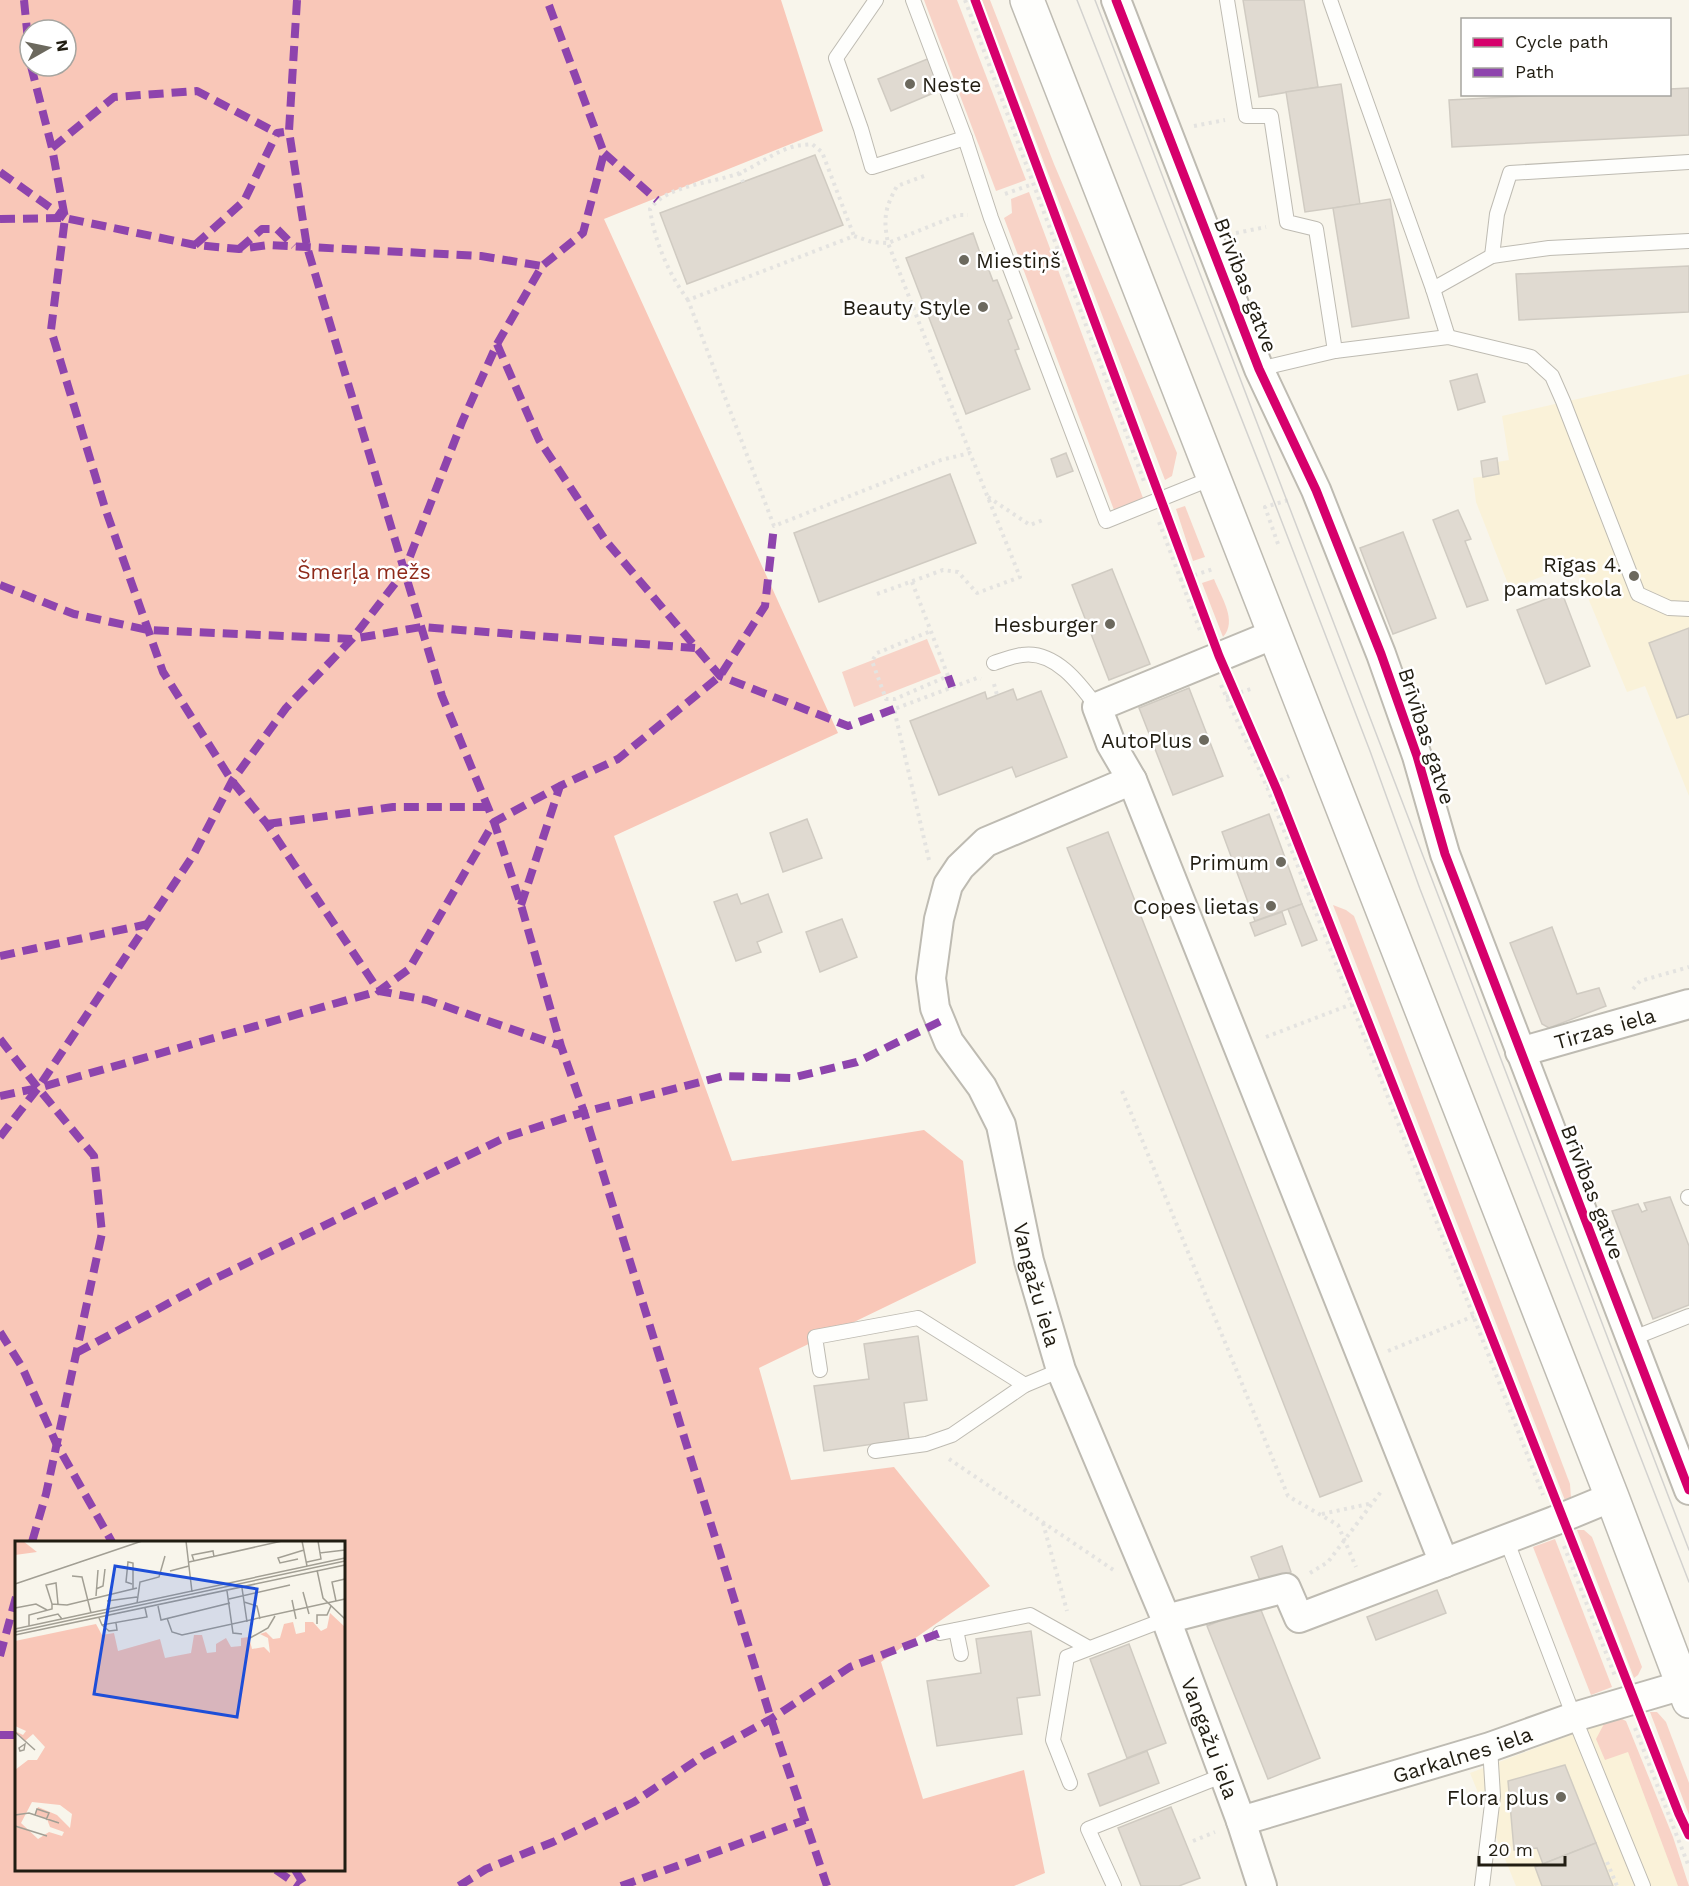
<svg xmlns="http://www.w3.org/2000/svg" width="1689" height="1886" font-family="'Work Sans',sans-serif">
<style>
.built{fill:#faf2d9}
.green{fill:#f8d3c7}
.forest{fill:#f9c7b8;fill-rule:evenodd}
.building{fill:#e0dad1;stroke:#d0cbc2;stroke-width:1.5}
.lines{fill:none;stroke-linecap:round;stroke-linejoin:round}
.service-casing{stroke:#bebbb2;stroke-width:16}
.minor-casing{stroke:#bebbb2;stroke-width:32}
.trunk-casing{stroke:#bebbb2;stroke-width:36}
.path{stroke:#e4e3e0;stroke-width:4;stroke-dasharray:3 4.5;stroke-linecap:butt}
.service{stroke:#fefefc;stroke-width:14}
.minor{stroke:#fefefc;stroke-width:28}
.trunk{stroke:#fefefc;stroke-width:33}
.tram{stroke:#d3d2cf;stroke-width:1.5}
.quiet{stroke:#8e44ad;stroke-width:8;stroke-dasharray:15 8;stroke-linecap:butt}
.cycleway-casing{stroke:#fff;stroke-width:13}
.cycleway{stroke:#d6006c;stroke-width:9}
.poi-dot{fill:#6c695e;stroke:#fff;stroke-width:2}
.labels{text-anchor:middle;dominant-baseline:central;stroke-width:5;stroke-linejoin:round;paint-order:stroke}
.poi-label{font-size:21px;fill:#211d12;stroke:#fff;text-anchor:end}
.street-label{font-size:21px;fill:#211d12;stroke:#fff}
.park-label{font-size:21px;fill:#8e2918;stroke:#fff}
.inset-road{fill:none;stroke:#a29f94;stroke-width:1.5}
.view{fill:#1d4ed8;fill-opacity:0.15;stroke:#1d4ed8;stroke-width:3}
.inset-edge{fill:none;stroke:#211d12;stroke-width:3}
</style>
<rect width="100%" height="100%" fill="#f8f5eb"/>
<g class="built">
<path d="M1689,374V796L1645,686L1627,692L1574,564L1510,589L1476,502L1473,478L1499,474L1497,462L1509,460L1502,416Z"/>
<path d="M1620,1716L1683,1886H1516L1470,1773Z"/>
</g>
<g class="green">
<path d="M924,0H957L1026,180L996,191Z"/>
<path d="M982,0H990L1054,164L1177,453L1172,476L1165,480Z"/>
<path d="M1029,192L1143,498L1114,510L1004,218L1012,213L1011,199Z"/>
<path d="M1185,506L1205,557L1193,561L1176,509Z"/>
<path d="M1214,579C1221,597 1238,621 1223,637L1202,583Z"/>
<path d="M927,639L941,673L854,707L842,672Z"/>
<path d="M1333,905L1346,910L1354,916L1570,1484L1571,1498L1566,1503Z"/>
<path d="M1577,1530H1584L1592,1537L1642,1667L1638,1675L1634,1678Z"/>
<path d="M1555,1539L1612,1687L1591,1695L1533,1547Z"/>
<path d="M1650,1712H1657L1666,1722L1689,1783V1815Z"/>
<path d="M1620,1718L1626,1721L1673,1837L1689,1886H1678L1628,1752L1605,1760L1596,1739L1604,1724Z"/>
</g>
<path class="forest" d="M0,0H781L823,131L604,219L838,733L614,836L732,1161L924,1130L963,1161L976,1263L759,1368L791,1480L894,1467L990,1586L881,1662L923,1799L1024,1770L1045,1873L1014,1886H0ZM30,30H66V66H30ZM16,1542H344V1870H16Z"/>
<g class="building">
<path d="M1243,0H1304L1318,87L1259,97Z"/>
<path d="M930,58L943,89L891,111L878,79Z"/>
<path d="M1341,84L1360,204L1305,212L1286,92Z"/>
<path d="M1689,88V135L1452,147L1449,100L1563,94H1670V89Z"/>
<path d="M815,155L843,225L687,284L660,213Z"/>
<path d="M1390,199L1409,318L1352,327L1333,208Z"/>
<path d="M973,233L980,253L982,252L993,281L997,280L1012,318L1008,320L1019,349L1015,350L1030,389L966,414L906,258Z"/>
<path d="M1689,266V312L1519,320L1516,274Z"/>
<path d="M1477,374L1485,402L1458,410L1450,381Z"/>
<path d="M1066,453L1073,471L1057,477L1051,459Z"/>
<path d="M1497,458L1499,474L1483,477L1481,461Z"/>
<path d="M950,474L976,543L819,602L794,533Z"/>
<path d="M1458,510L1471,539L1465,541L1488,600L1467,607L1433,520Z"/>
<path d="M1403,532L1436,618L1393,634L1360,548Z"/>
<path d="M1112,569L1150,664L1109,680L1072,585Z"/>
<path d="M1562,593L1590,666L1546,684L1517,610Z"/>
<path d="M1689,628V714L1677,718L1649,643Z"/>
<path d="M1189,688L1223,776L1173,795L1139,708Z"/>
<path d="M1013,689L1017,700L1041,691L1067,757L1016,777L1012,767L939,795L910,721L985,692L987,699Z"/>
<path d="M1269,814L1302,904L1255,921L1222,832Z"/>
<path d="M807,819L822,858L783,872L770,833Z"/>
<path d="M1108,832L1362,1481L1320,1497L1067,848Z"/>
<path d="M737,894L741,904L768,894L782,932L757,942L761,952L736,961L714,902Z"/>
<path d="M1302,904L1317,940L1302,946L1288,909Z"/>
<path d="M1282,912L1286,924L1255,936L1250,923Z"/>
<path d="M842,919L857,957L820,972L806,932Z"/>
<path d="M1552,927L1577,994L1599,988L1606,1006L1549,1028L1542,1024L1510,943Z"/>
<path d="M1670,1197L1689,1246V1305L1653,1319L1612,1211L1638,1204L1642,1212L1647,1210L1644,1203Z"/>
<path d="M918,1336L927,1400L904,1403L909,1439L824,1451L814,1386L869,1379L864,1344Z"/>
<path d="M1282,1546L1291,1572L1261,1583L1251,1557Z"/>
<path d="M1437,1590L1446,1613L1376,1640L1367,1617Z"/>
<path d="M1259,1605L1320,1758L1268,1779L1207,1626Z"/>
<path d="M1031,1631L1040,1695L1017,1698L1022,1734L937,1746L927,1681L981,1673L976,1639Z"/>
<path d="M1129,1644L1166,1743L1127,1758L1090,1659Z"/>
<path d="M1147,1751L1159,1783L1100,1806L1088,1774Z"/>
<path d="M1565,1765L1596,1843L1543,1864L1537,1848L1514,1850L1508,1781Z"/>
<path d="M1171,1807L1200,1878L1179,1886H1141L1118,1828Z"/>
<path d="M1596,1843L1613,1886H1542L1535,1867Z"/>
</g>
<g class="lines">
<g class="service-casing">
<g id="service">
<path d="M876,0L836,58L861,129L872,167L965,138"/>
<path d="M913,0L965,138L991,218L1106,521L1215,477"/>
<path d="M1227,0L1246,116H1271L1287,222L1316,229L1335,351"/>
<path d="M1330,0L1433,289L1448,337"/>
<path d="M1492,256L1497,214L1510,173L1689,162"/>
<path d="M1433,289L1492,256L1549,248L1689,241"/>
<path d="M1259,369L1335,351L1448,337L1531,357L1552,376L1563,401L1638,594L1669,608L1689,609"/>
<path d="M994,663C1003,660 1013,656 1022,655C1055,650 1080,684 1097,707"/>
<path d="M1688,1197L1689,1198"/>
<path d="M1631,1339L1689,1316"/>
<path d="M820,1370L815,1337L918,1318L1025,1385"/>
<path d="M875,1451L926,1444L952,1435L1025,1385L1061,1370"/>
<path d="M1506,1539L1574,1717L1643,1886"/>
<path d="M956,1630L961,1654"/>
<path d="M940,1633L1030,1615L1089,1648"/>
<path d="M1070,1783L1053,1740L1067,1657L1166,1619"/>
<path d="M1114,1886L1088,1829L1224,1775"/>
<path d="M1482,1886L1493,1796L1490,1747"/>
</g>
</g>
<g class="minor-casing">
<g id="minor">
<path d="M1116,0L1259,369L1316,490L1381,654L1417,756L1445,854L1689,1490"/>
<path d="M1275,634L1097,707L1111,744L1132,780L1444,1563"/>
<path id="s1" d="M1132,780L986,842L960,867L948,885L939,919L931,978L935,1008L949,1042L982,1087L1001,1125L1029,1261L1061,1370L1166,1619L1241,1821L1262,1886"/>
<path id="s2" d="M1520,1052L1689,1004"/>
<path d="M1166,1619L1286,1588L1299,1618L1554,1521L1612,1497"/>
<path id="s3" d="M1241,1821L1490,1747L1574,1717L1683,1685"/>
</g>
</g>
<g class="trunk-casing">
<path id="trunk" d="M1027,0L1612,1497L1689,1701"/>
</g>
<g class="path">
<path d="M965,0L1145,484"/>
<path d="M1194,126L1225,120"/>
<path d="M739,173L743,182"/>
<path d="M924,176L897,186C885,208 883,218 888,243L970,453"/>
<path d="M1005,194L1033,184"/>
<path d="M1236,233L1266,227"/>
<path d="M688,300C669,275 654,240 650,209C668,184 712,184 739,173C757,166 771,154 789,148C796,145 804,145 812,144L822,152L854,236"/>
<path d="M988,497L1030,525L1043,520"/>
<path d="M1159,522L1201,633"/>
<path d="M1278,544L1265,507L1289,500"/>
<path d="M1180,580L1213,569"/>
<path d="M912,582L948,676L895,699H886L872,661L877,653L931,631"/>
<path d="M877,594L943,570L958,572L977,593L1020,577L970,453L941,460L774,526L688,300L854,236L872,242L888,243L958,215H968"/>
<path d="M1031,633L1028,626L1034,619"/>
<path d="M994,684L997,695"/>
<path d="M1221,685L1267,787L1543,1495"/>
<path d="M1226,697L1254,688"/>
<path d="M1267,787L1289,776"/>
<path d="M929,860L894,709L977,678L981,679"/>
<path d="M1633,989L1640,981L1689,967"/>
<path d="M1266,1037L1352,1004"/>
<path d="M1122,1091L1288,1496L1338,1525L1356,1567"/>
<path d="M1388,1351L1474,1316"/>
<path d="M949,1459L1115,1571"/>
<path d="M1322,1514L1373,1503"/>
<path d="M1043,1523L1067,1611"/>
<path d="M1564,1546L1615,1676"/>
<path d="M1310,1573L1328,1562L1383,1489"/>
<path d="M1635,1728L1689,1867"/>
<path d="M1193,1841L1215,1832"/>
<path d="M1607,1862L1617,1886"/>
</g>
<use href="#service" class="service"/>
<use href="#minor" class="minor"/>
<use href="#trunk" class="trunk"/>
<g class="tram">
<path d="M1077,0L1275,504L1370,751L1420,889L1689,1582"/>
<path d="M1095,0L1689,1550"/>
</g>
<g class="quiet">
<path d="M24,0L30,61"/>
<path d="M297,0L289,131L307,247L442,696L494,822L521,905L561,1046L584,1112L771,1719L827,1886"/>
<path d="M31,66L52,148L65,218L51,330L105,508L163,672L232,781L267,824L379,991L427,1000L561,1046"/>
<path d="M52,148L114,97L197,91L277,133"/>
<path d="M604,153L657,200"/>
<path d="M0,172L65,218"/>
<path d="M0,219L65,218L195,245L239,249L269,245L307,247L481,256L542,266"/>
<path d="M195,245L244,201L277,133L284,132"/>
<path d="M239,249L262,229H277L294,246"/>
<path d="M497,344L539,440L606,541L720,676L848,726L894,709"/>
<path d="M0,585L74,614L148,630L352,639L421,627L695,648"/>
<path d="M948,676L952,687"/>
<path d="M267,824L393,807H487"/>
<path d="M521,905L560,786"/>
<path d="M0,956L148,924"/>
<path d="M0,1039L38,1088L94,1156L102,1233L46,1494L32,1542"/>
<path d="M0,1096L38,1088L379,991L409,969L494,822L560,786L618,759L720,676L765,606L774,526"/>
<path d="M0,1137L38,1088L194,854L232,781L286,708L352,639L404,572L462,422L497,344L542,266L583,233L604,153L547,0"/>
<path d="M0,1332L22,1367L56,1443L112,1542"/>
<path d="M76,1353L208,1282L506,1137L584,1112L724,1076L791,1078L857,1062L941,1021"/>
<path d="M0,1656L16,1597"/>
<path d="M0,1735H16"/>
<path d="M276,1870L299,1886"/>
<path d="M295,1870L305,1886"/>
<path d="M459,1886L486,1869L553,1842L634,1802L703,1756L771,1719L850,1667L940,1633"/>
<path d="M621,1886L805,1820"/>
</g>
<g class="cycleway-casing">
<g id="cycleway">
<path d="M975,0L1219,656L1277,790L1679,1814L1689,1835"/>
<path d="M1116,0L1259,369L1316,490L1381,654L1417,756L1445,854L1689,1490"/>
</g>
</g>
<use href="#cycleway" class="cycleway"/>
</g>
<g class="poi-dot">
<circle cx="910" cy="84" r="6"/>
<circle cx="964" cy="260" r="6"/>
<circle cx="983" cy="307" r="6"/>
<circle cx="1634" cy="576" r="6"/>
<circle cx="1110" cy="624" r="6"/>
<circle cx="1204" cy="740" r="6"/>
<circle cx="1281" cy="862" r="6"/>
<circle cx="1271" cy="906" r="6"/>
<circle cx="1561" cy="1797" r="6"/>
</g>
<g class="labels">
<g class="poi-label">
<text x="922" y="84" text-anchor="start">Neste</text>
<text x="976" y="260" text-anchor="start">Miestiņš</text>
<text x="971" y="307">Beauty Style</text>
<text x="1622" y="564">Rīgas 4.<tspan x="1622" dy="24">pamatskola</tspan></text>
<text x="1098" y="624">Hesburger</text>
<text x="1192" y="740">AutoPlus</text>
<text x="1269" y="862">Primum</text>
<text x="1259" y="906">Copes lietas</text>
<text x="1549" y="1797">Flora plus</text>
</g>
<g class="street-label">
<text transform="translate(1246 285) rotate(69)">Brīvības gatve</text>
<text transform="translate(1427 736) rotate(72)">Brīvības gatve</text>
<text stroke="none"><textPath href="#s2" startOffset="88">Tirzas iela</textPath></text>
<text transform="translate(1593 1192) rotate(69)">Brīvības gatve</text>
<text stroke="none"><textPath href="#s1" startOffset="640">Vangažu iela</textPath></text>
<text stroke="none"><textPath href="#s1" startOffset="1126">Vangažu iela</textPath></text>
<text stroke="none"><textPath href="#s3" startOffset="231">Garkalnes iela</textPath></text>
</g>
<g class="park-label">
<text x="364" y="571">Šmerļa mežs</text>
</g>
</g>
<g transform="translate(15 1541)">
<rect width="330" height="330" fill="#f8f5eb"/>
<path d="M0,0H8L22,11L0,14ZM315,72L330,86V330H0V229L13,219H22L30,206L18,193L10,200L0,190L8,194L11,190L0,185V100L81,83L87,94L99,92L103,110L145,98L150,117L176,112L179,94H187L192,112L201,111V103L211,97L216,106L226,105V97L234,96L237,108L249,106L255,112L253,97L245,93L251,91L258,98L265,97L269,83L278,81L281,93L290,91V81H298L306,90L312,87ZM17,261L45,264L57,273L55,287L42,274L23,266L20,273L32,278L35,286L49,291L47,295L34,291L23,298L6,282Z" fill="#f9c7b8" fill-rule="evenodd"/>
<path class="inset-road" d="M171,0L177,51M287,0L292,25M303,0L305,12L330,9M283,18L265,22L263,17L289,9M179,20L177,14L182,13L198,10L199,16M174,21L267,0M292,21L306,18L305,12M302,29L308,57L330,78M155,30L174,25M57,35L67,36L76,72M0,43L127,0M117,43L111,41L113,21L118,22V48M227,47L232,81M81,48L88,45L90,28M212,50L218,92L227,93M288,51L294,73M81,55L83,29M214,58L275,44M277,59L281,78M92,60L122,56M321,60L317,41L330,38M229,61L242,65L245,78M122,62L125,41L144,36L150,15M37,63L31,44L41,42L43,63M143,65L146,79L215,62M0,67L21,63L32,69M84,77L87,84L132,76L130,67M152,77L157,91L167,94L330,58M22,78L43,73L47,78M302,83V74H312L316,65M87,84L94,90L102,89L101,82M14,85V74L37,68V63L52,64L122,47M0,88L330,17M0,91L330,20M0,94L330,24M235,97L253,87L260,75M0,191L20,209M10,203L9,209L5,210L4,207ZM0,274L14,272L44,282M20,274L22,268L34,272L31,279M0,285L32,295"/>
<path class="view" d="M100,25L242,48L222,176L79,153Z"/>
<rect width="330" height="330" class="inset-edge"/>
</g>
<rect x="1461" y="18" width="210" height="78" fill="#ffffff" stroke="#a6a5a0" stroke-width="1.5"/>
<rect x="1473" y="38" width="30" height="9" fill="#d6006c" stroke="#a6a5a0" stroke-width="1.5"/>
<text x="1515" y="48" font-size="18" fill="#211d12">Cycle path</text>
<rect x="1473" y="68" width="30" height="9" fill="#8e44ad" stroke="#a6a5a0" stroke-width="1.5"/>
<text x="1515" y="78" font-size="18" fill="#211d12">Path</text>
<g transform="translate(48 48) rotate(81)"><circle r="28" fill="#ffffff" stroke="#a6a5a0" stroke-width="1.5"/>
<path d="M0-4.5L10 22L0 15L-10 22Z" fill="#6c695e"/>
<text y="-9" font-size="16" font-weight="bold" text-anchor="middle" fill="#211d12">N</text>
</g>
<path d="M1479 1856v9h86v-9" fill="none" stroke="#211d12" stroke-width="3"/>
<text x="1488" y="1856" font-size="18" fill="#211d12" stroke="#ffffff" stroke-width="4.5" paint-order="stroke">20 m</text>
</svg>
